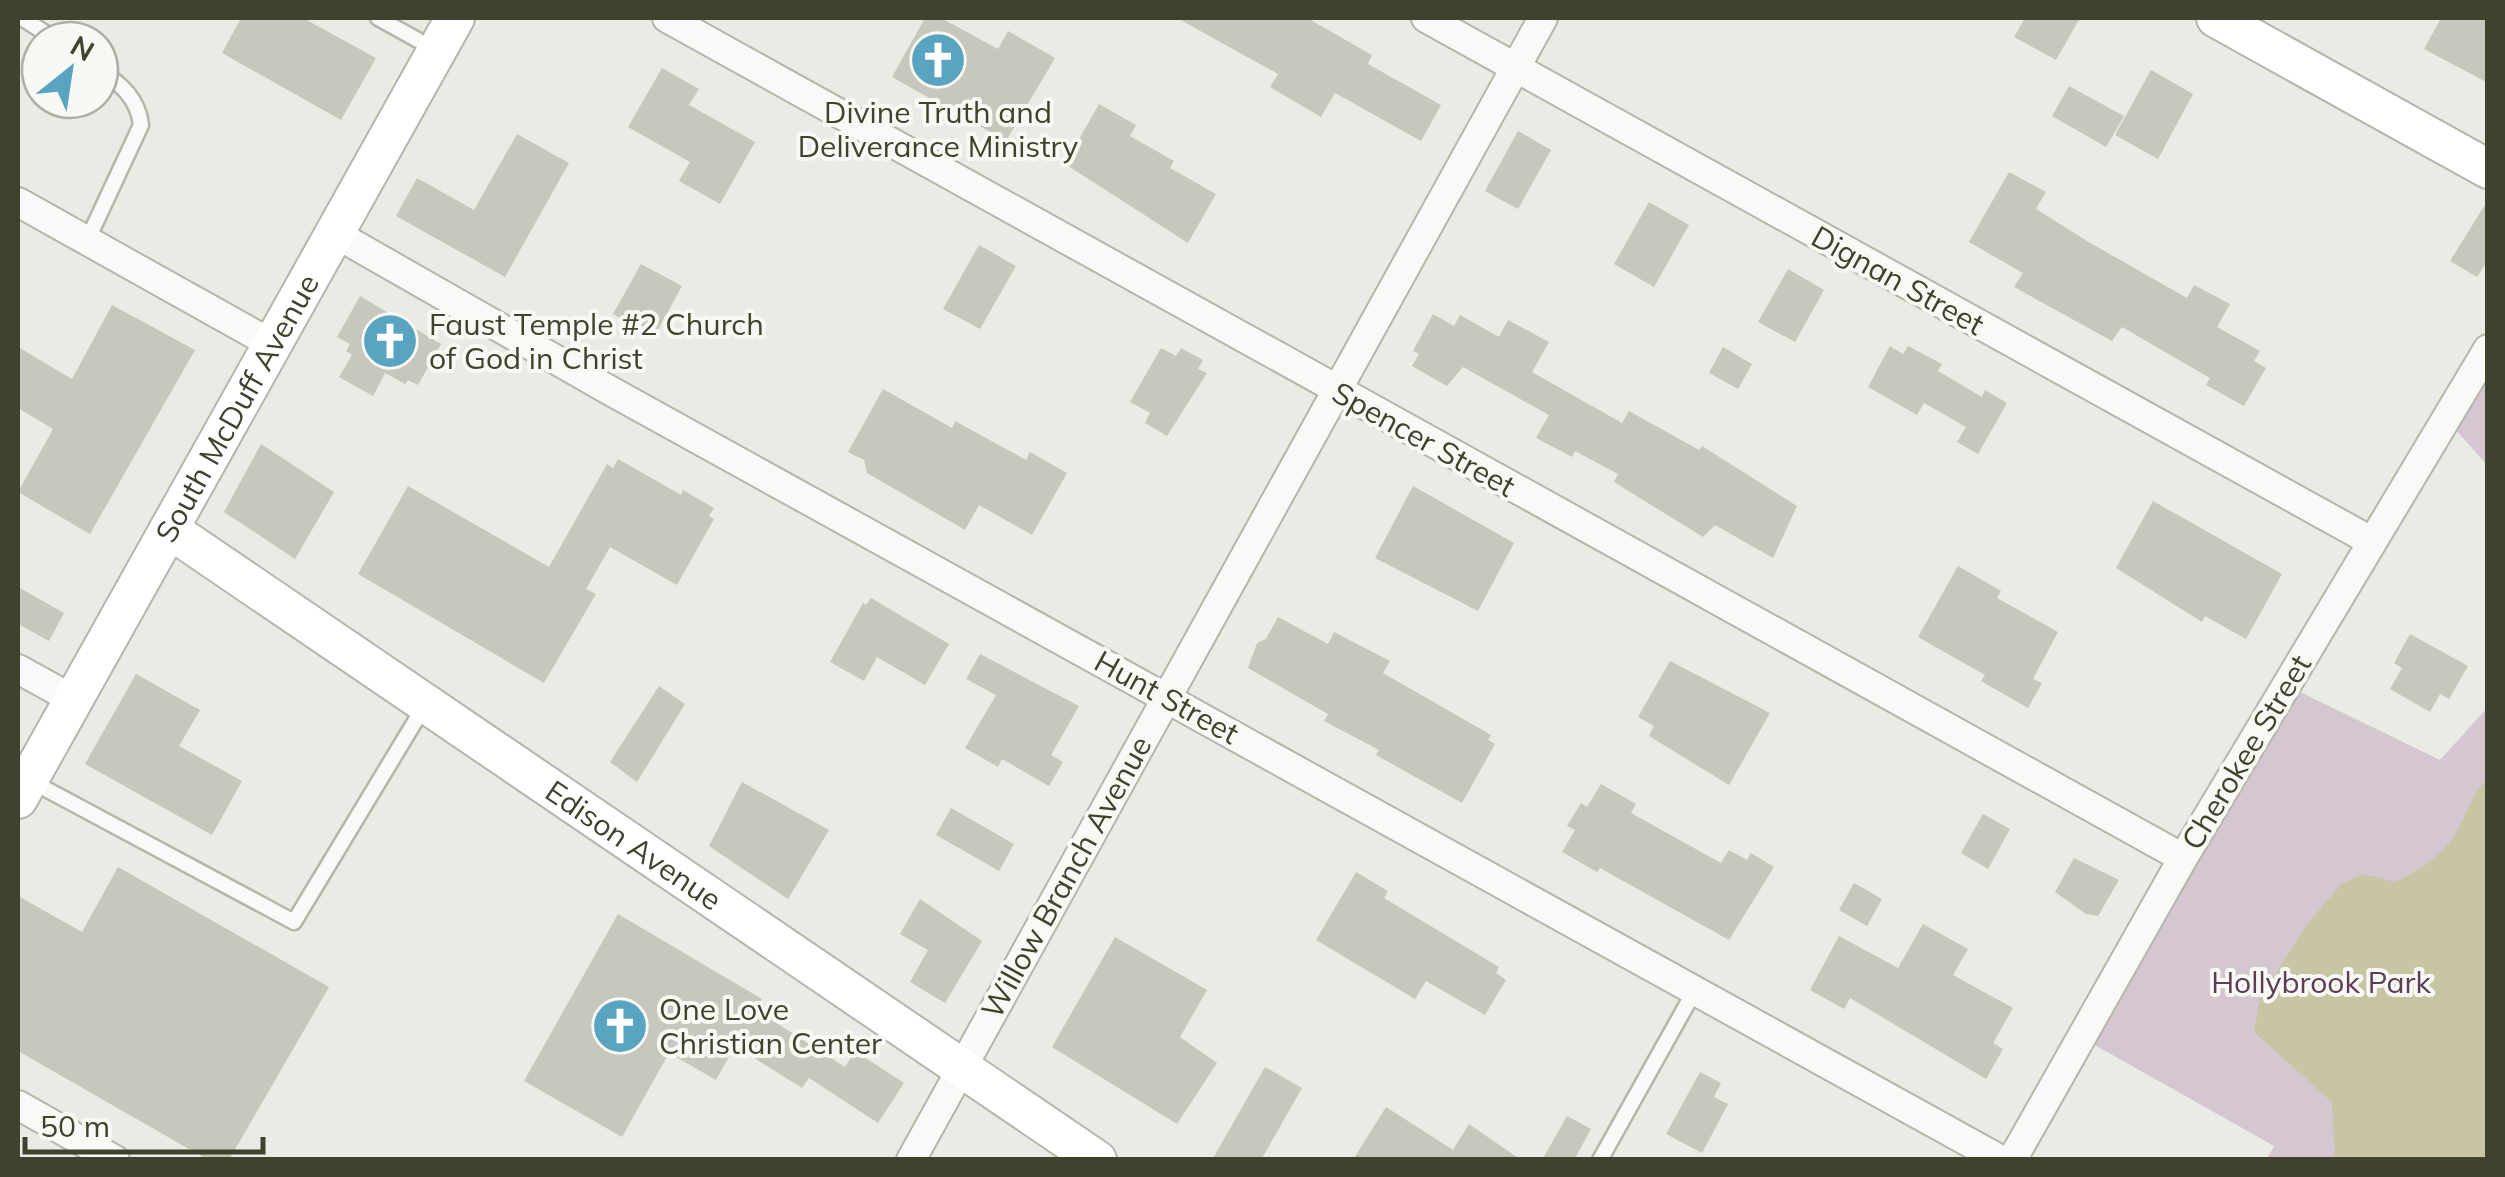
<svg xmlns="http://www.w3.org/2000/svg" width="2505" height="1177" font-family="Mulish,sans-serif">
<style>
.green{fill:#d4c7d2}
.water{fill:#c7c5a4}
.building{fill:#c7c7bd}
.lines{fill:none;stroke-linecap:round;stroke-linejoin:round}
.lane-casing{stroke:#b5b5aa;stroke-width:19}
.street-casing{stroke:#b5b5aa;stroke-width:32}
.secondary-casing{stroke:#b5b5aa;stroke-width:42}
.lane{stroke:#f9faf7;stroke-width:14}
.street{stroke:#f9faf7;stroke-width:28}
.secondary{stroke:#fff;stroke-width:38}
.labels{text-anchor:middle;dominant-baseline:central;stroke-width:8;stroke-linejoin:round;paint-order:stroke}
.poi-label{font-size:30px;fill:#41422e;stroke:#f8f8f4;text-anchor:start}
.street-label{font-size:30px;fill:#41422e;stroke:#f8f8f4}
.park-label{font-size:30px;fill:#5c3d55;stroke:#f8f8f4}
</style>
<rect width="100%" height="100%" fill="#ebebe5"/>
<g class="green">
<path d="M2487,376V465L2456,430Z"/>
<path d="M2296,690L2440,760L2487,708V1159H2267L2274,1146L2093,1044Z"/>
</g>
<path class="water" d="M2487,779V1159H2335L2332,1102L2254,1032L2260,997L2309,922L2341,884L2363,874L2395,882C2419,870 2442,857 2456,833C2468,813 2470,797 2487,779Z"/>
<g class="building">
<path d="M241,18H303L376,58L341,120L222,53Z"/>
<path d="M925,18H941L998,49L1008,31L1055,58L1006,141L892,77Z"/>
<path d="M1177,18H1307L1372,55L1368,64L1441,105L1421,141L1335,93L1321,117L1270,87L1278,74Z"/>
<path d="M2025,18H2080L2056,60L2014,37Z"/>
<path d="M2441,18H2488V83L2424,49Z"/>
<path d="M662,68L699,89L689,105L755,142L720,204L679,181L690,162L628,127Z"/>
<path d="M2151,70L2193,94L2158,159L2115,135Z"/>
<path d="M2069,86L2124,116L2106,147L2052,116Z"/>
<path d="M1099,104L1136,125L1130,136L1174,161L1170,168L1216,194L1188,243L1065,164Z"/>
<path d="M1518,131L1551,150L1518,209L1485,191Z"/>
<path d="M517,134L569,163L505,277L396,216L417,178L474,210Z"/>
<path d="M2009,172L2046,192L2036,209L2087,241L2187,298L2194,285L2230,304L2217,327L2260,351L2254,361L2266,368L2244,406L2206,385L2210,378L2122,327L2112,341L2014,287L2023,273L1969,242Z"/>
<path d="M2488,200V260L2477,277L2450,261Z"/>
<path d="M1649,202L1689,225L1654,287L1614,264Z"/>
<path d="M979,245L1016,266L980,329L943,309Z"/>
<path d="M641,264L682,286L654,337L613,314Z"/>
<path d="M1788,269L1824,290L1795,342L1758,322Z"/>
<path d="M360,296L441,344L418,385L408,380L405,384L385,373L373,396L339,377L352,355L346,351L350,344L337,337Z"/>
<path d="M112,305L195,350L90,534L18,492L53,429L18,408V347L72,379Z"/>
<path d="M1433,314L1454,326L1460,315L1499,337L1508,320L1549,342L1532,372L1622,423L1629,411L1699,450L1702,446L1797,506L1773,558L1715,525L1703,537L1614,482L1618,474L1575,451L1572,457L1536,438L1549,415L1463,367L1447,386L1412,366L1419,354L1413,351Z"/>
<path d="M1890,346L1903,354L1908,346L1942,364L1938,371L1982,397L1985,390L2007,403L1978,454L1957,442L1966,427L1924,403L1917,415L1868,387Z"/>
<path d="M1723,347L1752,364L1738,389L1709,373Z"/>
<path d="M1161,348L1176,356L1181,348L1203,360L1198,369L1207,373L1167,436L1145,423L1150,413L1130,402Z"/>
<path d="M883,389L952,428L955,421L1026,460L1030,452L1067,473L1032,535L979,505L965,530L867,473L864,460L848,452Z"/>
<path d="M261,444L334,492L295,559L224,512Z"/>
<path d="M618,459L681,495L683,490L714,508L709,516L714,519L677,585L610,547L586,589L596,594L544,683L358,574L408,486L549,567L607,464L613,468Z"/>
<path d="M1413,486L1514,543L1478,611L1375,558Z"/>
<path d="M2153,501L2282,574L2246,639L2205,616L2202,622L2116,568Z"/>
<path d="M1958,566L2001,591L1997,598L2058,632L2033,679L2042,683L2028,708L1981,681L1985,675L1918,637Z"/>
<path d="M18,587L64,613L49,641L18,624Z"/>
<path d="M871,598L949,644L925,685L877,657L864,681L830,662L863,603L866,605Z"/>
<path d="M1278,617L1328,644L1334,632L1390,661L1383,673L1491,735L1488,740L1495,744L1462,803L1376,755L1379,750L1324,721L1328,714L1248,668L1257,643L1266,639Z"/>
<path d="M2410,634L2468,666L2449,699L2440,694L2430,712L2390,689L2402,668L2394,663Z"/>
<path d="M980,654L1079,706L1051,755L1063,762L1049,786L1002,759L998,767L965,748L996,695L966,679Z"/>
<path d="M1670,661L1770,713L1729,785L1649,736L1654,726L1638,717Z"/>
<path d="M136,674L200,710L179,746L242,781L212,835L85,764Z"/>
<path d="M659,686L685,704L637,782L610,762Z"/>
<path d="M742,782L829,830L788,899L709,846Z"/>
<path d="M1601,784L1636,804L1631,813L1721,863L1729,850L1747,860L1751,853L1774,867L1729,940L1600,868L1597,872L1562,852L1575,830L1567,826L1581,803L1587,807Z"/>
<path d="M951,808L1014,844L999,871L936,835Z"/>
<path d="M1983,814L2010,829L1988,869L1961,853Z"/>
<path d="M2074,858L2119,880L2098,916L2086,914L2055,892Z"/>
<path d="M118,867L329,987L229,1160H208L18,1051V896L82,932Z"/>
<path d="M1356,872L1388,891L1384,898L1499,967L1496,973L1506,980L1485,1015L1426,981L1415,999L1316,940Z"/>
<path d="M1854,883L1882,899L1867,926L1839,910Z"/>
<path d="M920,899L982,941L945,1003L910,982L928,950L900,934Z"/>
<path d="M618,914L762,999L756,1010L845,1067L855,1051L904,1083L878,1123L809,1078L802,1088L735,1046L716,1080L669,1053L622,1137L524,1081Z"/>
<path d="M1923,924L1968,949L1953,975L2013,1008L1993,1043L2003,1049L1986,1079L1850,998L1844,1009L1810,990L1839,936L1898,968Z"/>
<path d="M1115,937L1207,990L1180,1037L1217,1063L1177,1124L1052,1047Z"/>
<path d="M1265,1067L1302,1088L1261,1160H1212Z"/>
<path d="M1700,1072L1721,1083L1714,1097L1728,1104L1702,1153L1666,1134Z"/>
<path d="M1386,1107L1453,1150L1469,1124L1521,1160H1353Z"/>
<path d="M1567,1116L1591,1129L1574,1160H1542Z"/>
</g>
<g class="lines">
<g class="lane-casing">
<g id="lane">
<path d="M22,18L56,40"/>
<path d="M378,18L434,49"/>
<path d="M87,241L141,125C138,98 121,85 100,69"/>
<path d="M29,780L294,922L425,705"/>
<path d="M1600,1160L1695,990"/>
</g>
</g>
<g class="street-casing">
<g id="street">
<path d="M667,18L2183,858"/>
<path d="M1426,18L2371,541"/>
<path d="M18,202L270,343"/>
<path d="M334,233L609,390L2001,1160"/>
<path d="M18,669L74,700"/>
<path d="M18,1105L115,1160"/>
<path d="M911,1160L1543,18"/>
<path d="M2012,1160L2183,858L2488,349"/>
</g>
</g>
<g class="secondary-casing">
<g id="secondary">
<path d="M2216,18L2488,169"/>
<path id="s1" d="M169,529L1097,1160"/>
<path id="s2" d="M18,799L455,18"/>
</g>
</g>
<use href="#lane" class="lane"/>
<use href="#street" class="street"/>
<use href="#secondary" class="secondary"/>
</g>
<defs>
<g id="church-disc" transform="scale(2.875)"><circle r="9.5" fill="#58a4c1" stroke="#f8f8f4"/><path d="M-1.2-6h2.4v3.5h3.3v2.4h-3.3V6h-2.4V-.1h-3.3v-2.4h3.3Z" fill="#fff"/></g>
</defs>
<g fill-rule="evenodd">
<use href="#church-disc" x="938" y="60"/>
<use href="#church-disc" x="390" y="341"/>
<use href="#church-disc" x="620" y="1026"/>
</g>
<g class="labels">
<g class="poi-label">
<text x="938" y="112" text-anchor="middle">Divine Truth and<tspan x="938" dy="34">Deliverance Ministry</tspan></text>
<text x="429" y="324">Faust Temple #2 Church<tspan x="429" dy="34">of God in Christ</tspan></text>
<text x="659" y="1009">One Love<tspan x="659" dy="34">Christian Center</tspan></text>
</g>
<g class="street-label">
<text transform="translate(1898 280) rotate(29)">Dignan Street</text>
<text stroke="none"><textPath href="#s2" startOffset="448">South McDuff Avenue</textPath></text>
<text transform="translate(1424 439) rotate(29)">Spencer Street</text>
<text transform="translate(1167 697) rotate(29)">Hunt Street</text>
<text transform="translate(2246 752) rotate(-59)">Cherokee Street</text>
<text stroke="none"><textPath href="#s1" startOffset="562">Edison Avenue</textPath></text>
<text transform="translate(1066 877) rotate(-61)">Willow Branch Avenue</text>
</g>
<g class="park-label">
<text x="2321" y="982">Hollybrook Park</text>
</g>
</g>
<rect width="2505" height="1177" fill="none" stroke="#41422e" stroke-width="40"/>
<g transform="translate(70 70) rotate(30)"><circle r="48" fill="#f8f8f4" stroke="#afafa5" stroke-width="2.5"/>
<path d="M0-8L18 38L0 25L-18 38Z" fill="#58a4c1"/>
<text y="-15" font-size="28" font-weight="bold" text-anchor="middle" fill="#41422e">N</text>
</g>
<path d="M25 1137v15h238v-15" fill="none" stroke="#41422e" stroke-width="5"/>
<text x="40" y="1137" font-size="30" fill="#41422e" stroke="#f8f8f4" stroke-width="8" paint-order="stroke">50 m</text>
</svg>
